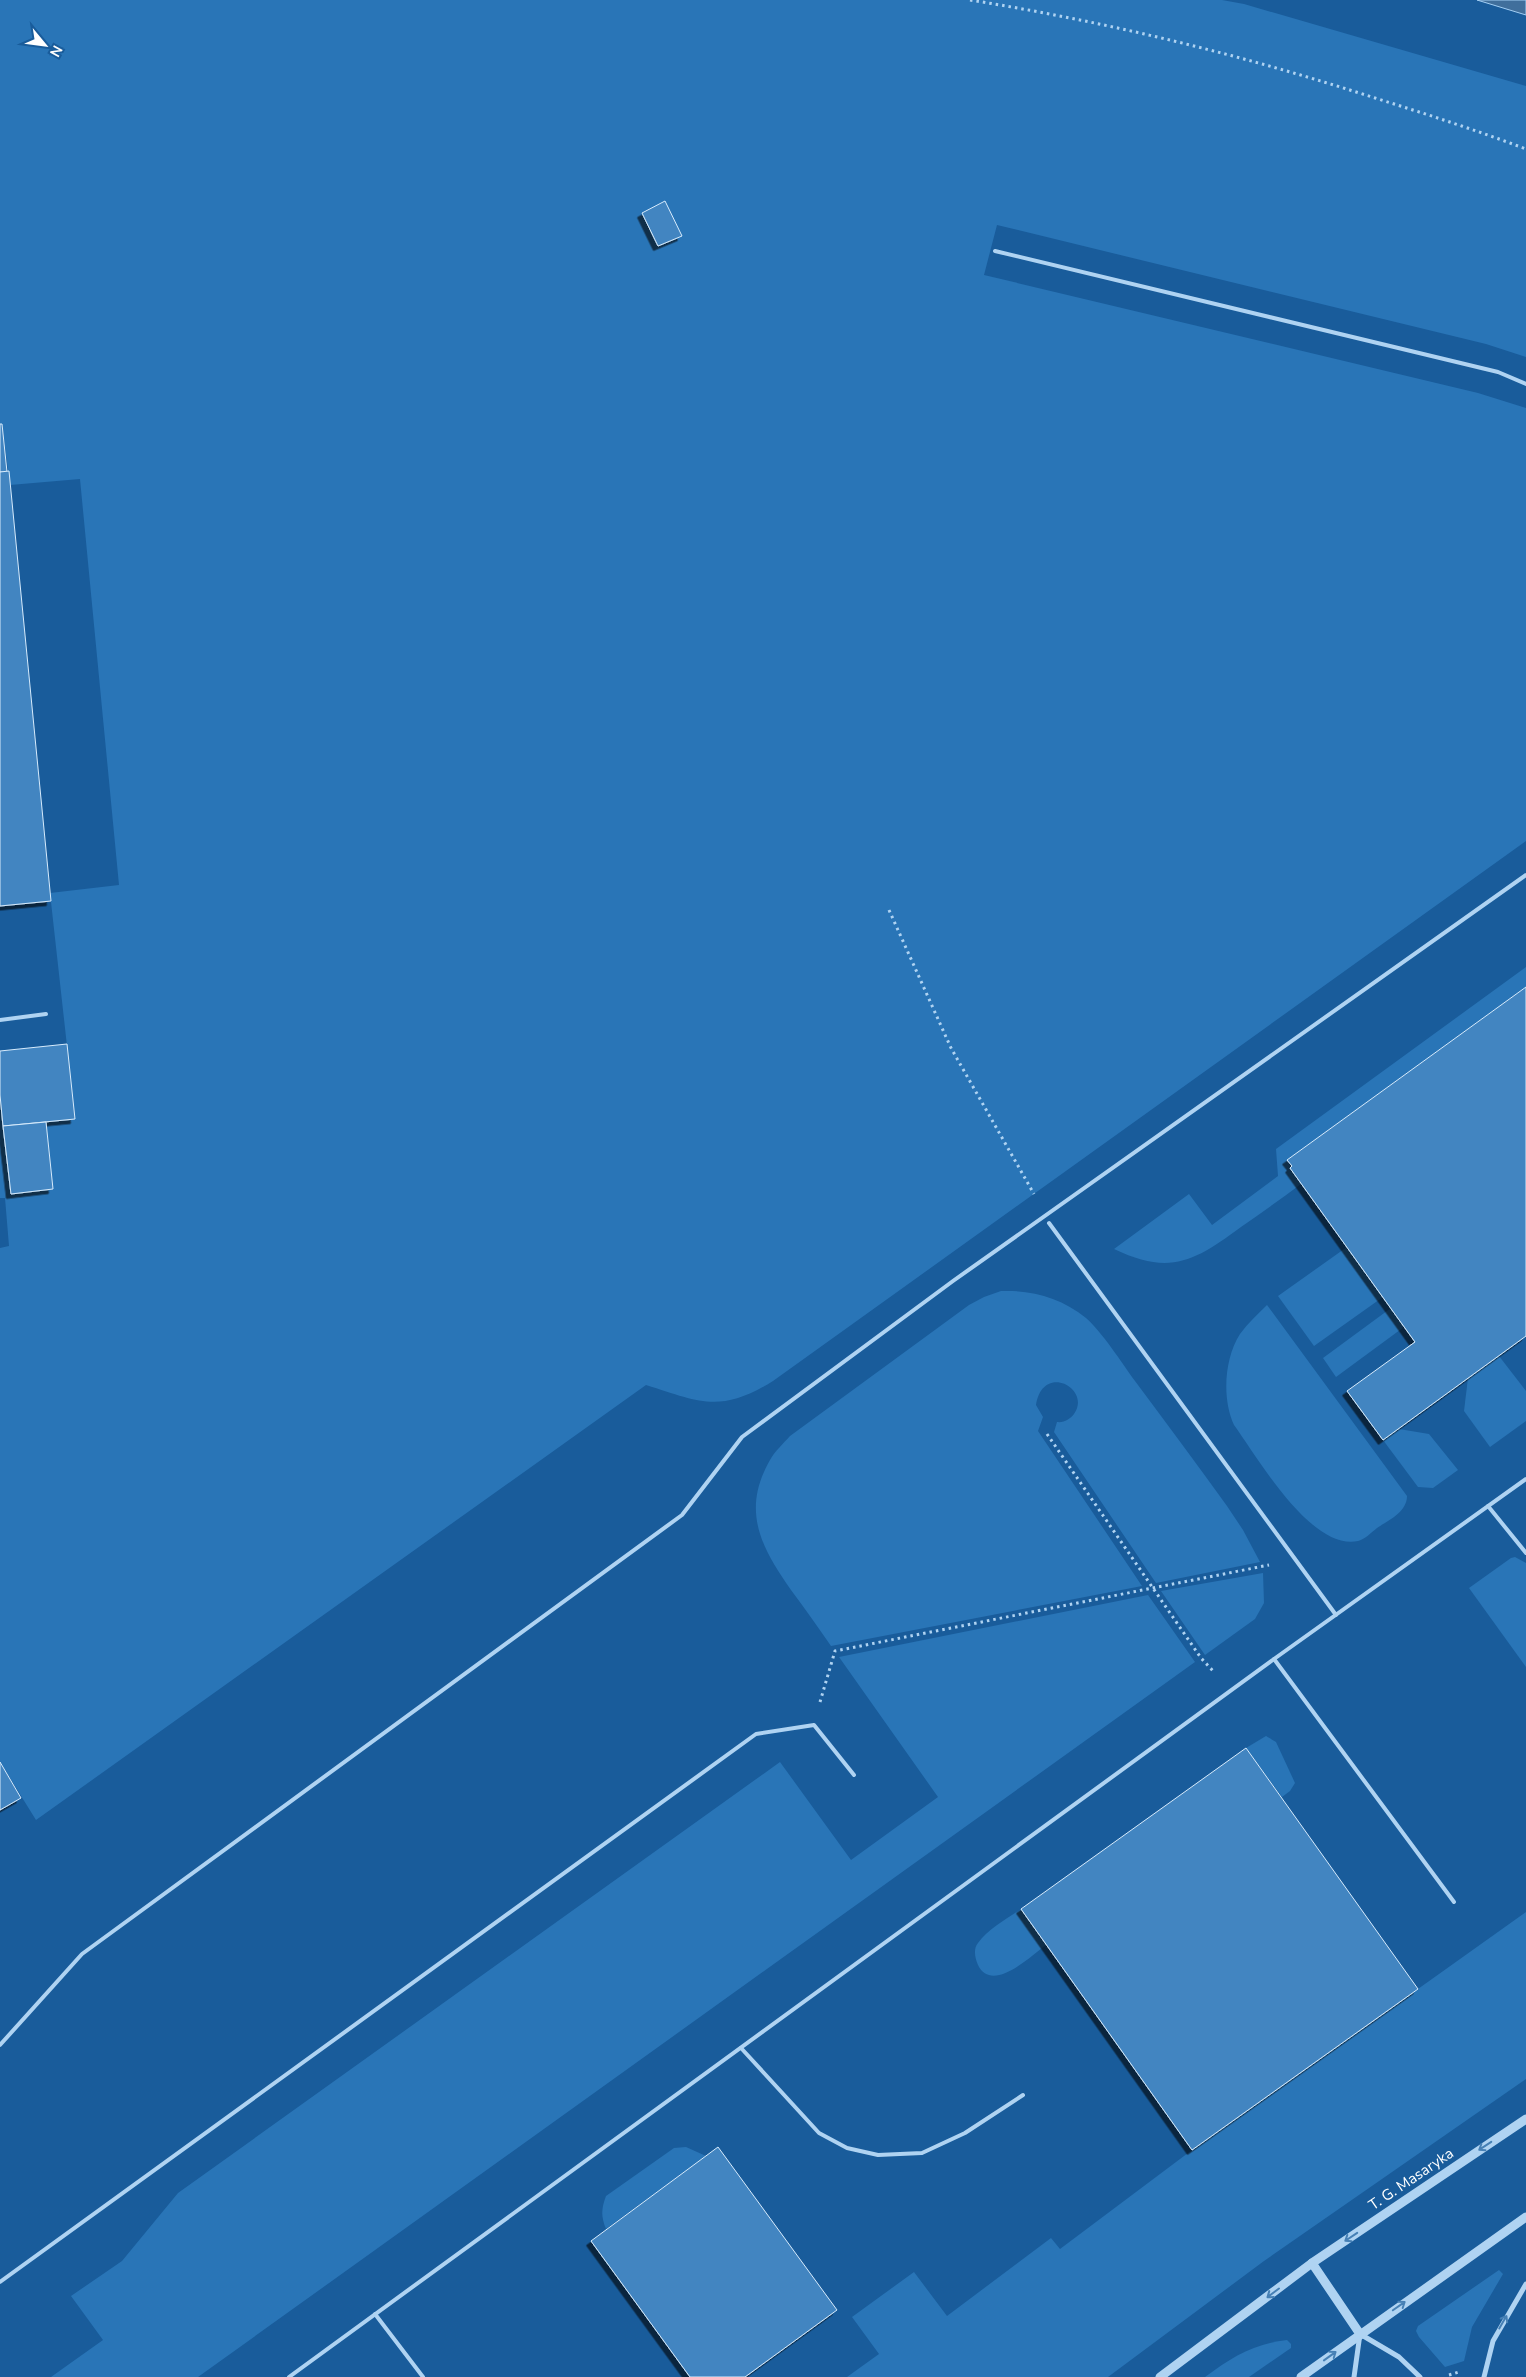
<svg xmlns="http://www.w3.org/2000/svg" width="1526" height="2377" font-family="'Nunito Sans',sans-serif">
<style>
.green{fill:#2975b7}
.water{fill:#406f9c;stroke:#a2cff4}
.building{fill:#4285c1;stroke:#d7ebfc;filter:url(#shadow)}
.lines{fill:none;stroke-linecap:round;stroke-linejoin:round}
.path{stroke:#afd3f2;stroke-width:3;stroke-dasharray:2.5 4;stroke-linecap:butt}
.service{stroke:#afd3f2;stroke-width:4}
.minor{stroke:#afd3f2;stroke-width:5}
.tertiary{stroke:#afd3f2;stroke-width:9}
.oneway{stroke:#4680b5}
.labels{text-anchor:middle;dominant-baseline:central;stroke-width:4;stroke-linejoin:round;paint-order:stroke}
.street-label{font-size:15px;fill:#fff;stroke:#195c9b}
</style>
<defs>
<filter id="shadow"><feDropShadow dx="-4.5" dy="4.5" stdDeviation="0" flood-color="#0009"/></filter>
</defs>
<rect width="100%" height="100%" fill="#195c9b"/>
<g class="green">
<path d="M0,0H1222L1244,4L1526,86V357L1486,344L997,225L984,275L1478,393L1526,408V841L773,1381C720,1414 700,1402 646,1385L36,1820L0,1762V1248L9,1246L5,1198H0V1095L11,1194L53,1189L46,1122L75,1118L50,893L119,885L80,479L10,485L2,424H0Z"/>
<path d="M1526,967V987L1287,1160L1301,1184C1281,1199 1261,1213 1241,1227C1195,1261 1170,1276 1114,1249L1189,1194L1212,1225L1278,1176L1276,1149Z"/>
<path d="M1347,1247L1383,1297L1314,1346L1278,1296Z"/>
<path d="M1001,1291C1033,1290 1061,1298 1086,1318C1102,1332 1122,1363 1135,1381C1166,1423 1197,1464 1227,1506L1243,1530L1260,1562L1156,1583L1054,1432L1057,1422C1064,1423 1070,1419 1074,1414C1092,1389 1043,1362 1036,1405L1043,1417L1038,1431L1142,1586L831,1646C818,1627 805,1609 791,1590C761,1547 741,1511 770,1460C775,1451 783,1444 790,1436L969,1305L984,1297Z"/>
<path d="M1267,1305L1407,1496C1407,1512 1389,1520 1377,1528C1372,1532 1364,1540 1358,1541C1311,1551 1258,1458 1234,1425C1222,1399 1224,1359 1240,1334C1248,1323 1258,1314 1267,1305Z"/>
<path d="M1391,1308L1404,1327L1336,1377L1323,1358Z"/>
<path d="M1499,1356L1526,1391V1421L1490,1447L1464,1411L1468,1378Z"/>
<path d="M1399,1429L1429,1434L1458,1470L1433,1488L1418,1487L1383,1440Z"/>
<path d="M1515,1557L1526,1563V1667L1469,1588L1511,1558Z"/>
<path d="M1263,1573L1264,1603L1255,1619L1205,1655L1161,1591Z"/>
<path d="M1148,1595L1195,1662L198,2377H51L103,2340L71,2296L122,2261L178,2193L780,1762L851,1860L938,1797L839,1657Z"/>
<path d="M1266,1736L1276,1742L1295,1783L1290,1791L1282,1797L1246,1748Z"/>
<path d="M1021,1909L1046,1945C1031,1956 992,1994 978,1965C975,1958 973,1949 978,1943C988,1929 1007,1919 1021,1909Z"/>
<path d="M1526,1912V2079L1264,2261L1108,2377H847L879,2354L852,2317L914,2272L947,2316L1051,2238L1060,2249L1192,2150Z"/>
<path d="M686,2147L706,2156L606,2229C601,2217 601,2209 606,2196L674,2148Z"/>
<path d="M1499,2270L1503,2274L1472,2327L1464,2361L1445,2367L1419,2337L1416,2331L1418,2326Z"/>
<path d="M1287,2340L1291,2344V2348L1249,2377H1205C1232,2357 1253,2344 1287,2340Z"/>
</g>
<path class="water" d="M1477,0H1526V15Z"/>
<g class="building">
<path d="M665,201L682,236L658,246L642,213Z"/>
<path d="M0,424H2L7,472H0Z"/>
<path d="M9,471L51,901L0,906V472Z"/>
<path d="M1526,987V1336L1383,1440L1347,1391L1415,1342L1290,1168L1292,1166L1287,1160Z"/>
<path d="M67,1044L75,1119L3,1126L0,1095V1051Z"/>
<path d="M46,1122L53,1189L11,1194L3,1126Z"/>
<path d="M1246,1748L1418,1989L1192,2150L1021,1909Z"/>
<path d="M0,1762L21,1798L0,1810Z"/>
<path d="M718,2147L837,2310L745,2377H690L591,2241Z"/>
</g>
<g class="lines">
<g class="path">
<path d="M970,0C1108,22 1242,55 1375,98C1426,114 1476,130 1526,149"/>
<path d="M889,910L951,1048L1034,1194"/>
<path d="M1047,1434L1201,1658L1214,1672"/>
<path d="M820,1702L835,1651L1269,1565"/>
<path d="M1449,2375L1459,2372"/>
</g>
<g class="service">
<path d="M995,251L1498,372L1526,384"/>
<path d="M0,1020L46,1014"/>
<path d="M1049,1223L1336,1615"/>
<path d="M1488,1506L1526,1553"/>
<path d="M1274,1659L1454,1902"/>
<path d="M0,2045L82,1954L682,1515L742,1437L953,1281L1526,875"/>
<path d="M741,2048L819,2133L847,2148L878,2155L922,2153L965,2133L1023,2095"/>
<path d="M0,2282L756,1734L814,1725L854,1775"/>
<path d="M375,2314L423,2377"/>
<path d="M289,2377L1274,1659L1526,1479"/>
</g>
<g class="minor">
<path d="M1354,2377L1360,2334L1399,2357L1420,2377"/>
<path d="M1484,2377L1493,2341L1526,2284"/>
</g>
<g class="tertiary">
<path d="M1312,2263L1360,2334"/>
<path d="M1160,2377L1312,2263L1526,2119"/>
<path d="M1301,2377L1526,2217"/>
</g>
</g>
<defs><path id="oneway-shaft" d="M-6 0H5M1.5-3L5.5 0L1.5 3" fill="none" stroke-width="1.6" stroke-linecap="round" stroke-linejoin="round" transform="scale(1.25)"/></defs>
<g class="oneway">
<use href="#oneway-shaft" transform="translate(1485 2146) rotate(147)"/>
<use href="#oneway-shaft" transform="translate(1351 2237) rotate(146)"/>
<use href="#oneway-shaft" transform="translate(1273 2293) rotate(143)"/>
<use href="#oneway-shaft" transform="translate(1399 2306) rotate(-35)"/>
<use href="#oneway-shaft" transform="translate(1503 2322) rotate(-60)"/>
<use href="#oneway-shaft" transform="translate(1330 2356) rotate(-36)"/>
</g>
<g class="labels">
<g class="street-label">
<text transform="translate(1411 2179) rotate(-34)">T. G. Masaryka</text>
</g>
</g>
<g transform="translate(45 45) rotate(119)" stroke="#195c9b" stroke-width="4" paint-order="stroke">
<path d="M0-4L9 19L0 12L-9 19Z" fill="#ffffff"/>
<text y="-8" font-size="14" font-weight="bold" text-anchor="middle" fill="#ffffff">N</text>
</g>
</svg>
